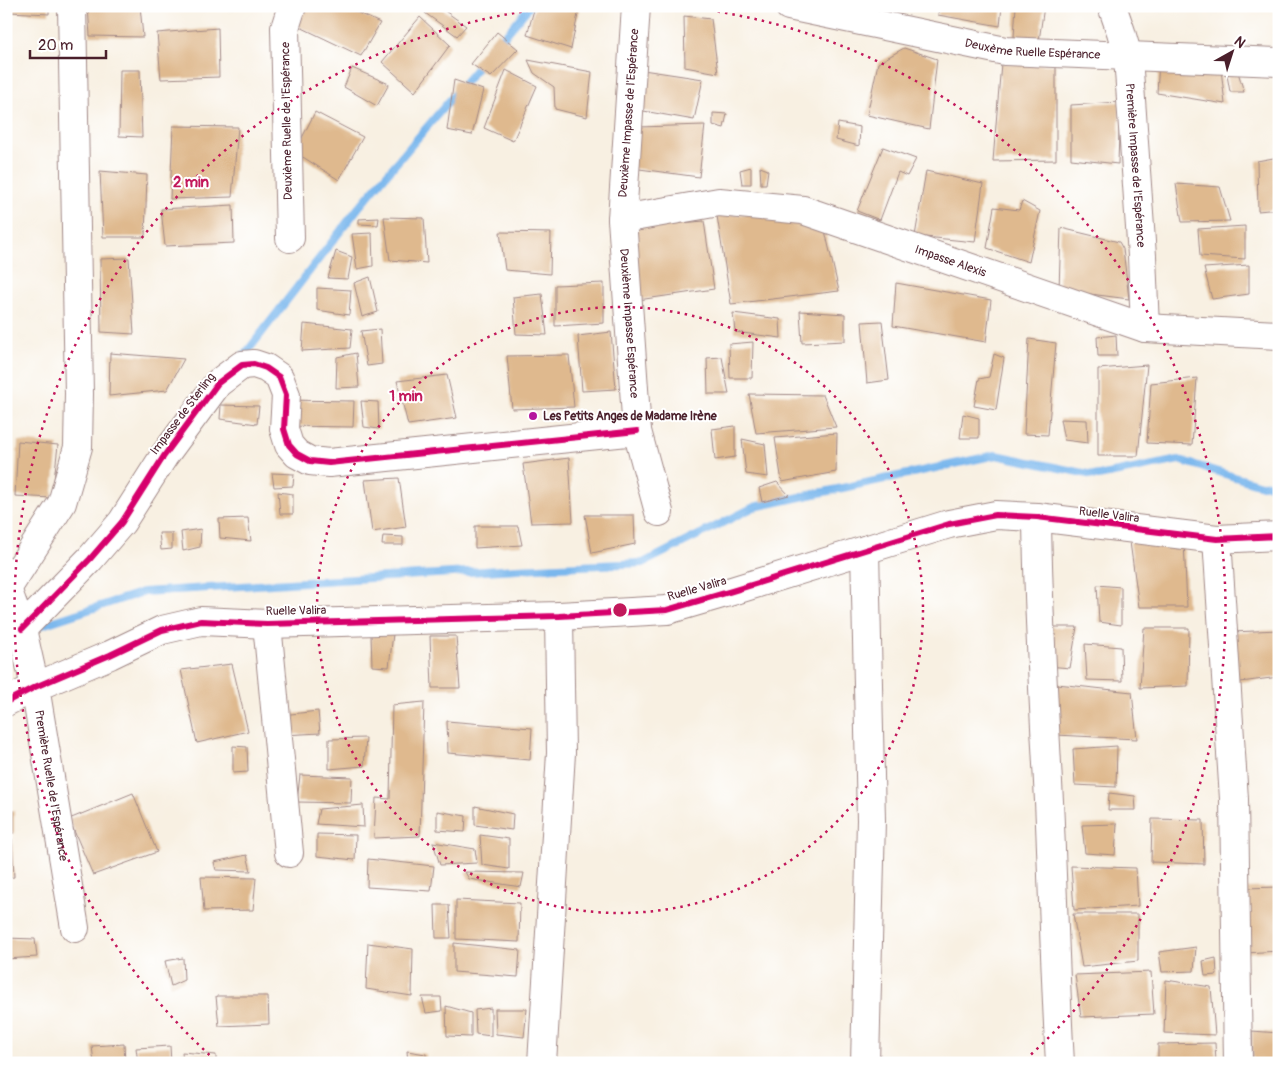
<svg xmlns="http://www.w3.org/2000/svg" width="1285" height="1069" font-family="Pangolin,sans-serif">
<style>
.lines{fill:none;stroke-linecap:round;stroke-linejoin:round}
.stream{stroke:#7ab7ed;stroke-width:8}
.building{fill:#dfb98e}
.minor-casing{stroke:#a18886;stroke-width:30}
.minor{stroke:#fff;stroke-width:28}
.cycleway-casing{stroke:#fff;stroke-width:9}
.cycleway{stroke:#d6006c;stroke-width:6}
.ring{fill:none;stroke:#c2185b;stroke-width:2.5;stroke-dasharray:2.5 5}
.poi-dot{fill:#b5179e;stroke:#fff;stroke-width:2}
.labels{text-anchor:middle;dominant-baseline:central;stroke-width:4;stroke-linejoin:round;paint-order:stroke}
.street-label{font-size:12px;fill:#4a1f2b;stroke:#fff}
.poi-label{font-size:12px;font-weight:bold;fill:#4a1f2b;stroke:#fff;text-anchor:start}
.centre{fill:#c2185b;stroke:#fff;stroke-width:2.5}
.ring-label{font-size:15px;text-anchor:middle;font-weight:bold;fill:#c2185b;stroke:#fff;stroke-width:4;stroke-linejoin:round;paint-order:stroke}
</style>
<rect width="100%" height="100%" fill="#fff"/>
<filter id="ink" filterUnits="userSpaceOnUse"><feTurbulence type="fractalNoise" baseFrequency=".02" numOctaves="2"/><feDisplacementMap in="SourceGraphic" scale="10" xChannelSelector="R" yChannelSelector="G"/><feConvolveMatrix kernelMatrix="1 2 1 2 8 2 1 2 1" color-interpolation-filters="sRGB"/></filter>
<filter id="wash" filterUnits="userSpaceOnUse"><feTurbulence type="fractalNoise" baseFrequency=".0096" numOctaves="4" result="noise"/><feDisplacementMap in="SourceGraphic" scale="20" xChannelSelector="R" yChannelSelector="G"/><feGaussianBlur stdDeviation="1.12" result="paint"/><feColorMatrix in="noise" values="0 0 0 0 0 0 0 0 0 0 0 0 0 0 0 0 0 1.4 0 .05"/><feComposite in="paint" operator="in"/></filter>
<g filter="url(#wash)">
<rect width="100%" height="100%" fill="#f8f0e2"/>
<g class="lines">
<g class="stream">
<path d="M497,45L530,6"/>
<path d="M243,357L359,207L483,61"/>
<path d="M36,627L143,592L517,569L643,563L754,507L996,455L1098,476L1179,460L1261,485L1279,484"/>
</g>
</g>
<g id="blocks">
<g class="building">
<path d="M9,6H49V14L9,12Z"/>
<path d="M88,6H140L143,37L90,36Z"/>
<path d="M307,6H343L380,23L361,56L296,25Z"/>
<path d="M426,6H438L466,26L457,36L425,13Z"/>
<path d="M535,6H568L579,9L571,49L527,35Z"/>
<path d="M939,6H1002L1000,26L938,15Z"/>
<path d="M1016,6H1044L1039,41L1014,37Z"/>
<path d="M684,16L711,19L718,73L685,67Z"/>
<path d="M420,17L450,45L415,92L382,62Z"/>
<path d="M218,28L219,77L161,79L157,33Z"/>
<path d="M497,32L518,49L491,77L471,64Z"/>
<path d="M904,48L937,59L929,129L867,115L878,63Z"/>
<path d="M528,60L592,72L587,117L555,109L554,87L534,73Z"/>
<path d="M1159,62L1221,69L1225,104L1157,93Z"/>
<path d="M1001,63L1056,65V160L993,161Z"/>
<path d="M352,68L389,84L377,106L344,87Z"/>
<path d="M120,70H140L142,137L119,136Z"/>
<path d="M506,70L537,86L513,141L484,128Z"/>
<path d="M643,70L703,79L694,120L638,110Z"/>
<path d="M1238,72L1244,92H1230L1227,75Z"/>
<path d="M454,80L483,90L472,135L447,130Z"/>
<path d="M1120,102L1118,164L1071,159V105Z"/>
<path d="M315,112L363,137L339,180L295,152Z"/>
<path d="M713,113L727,114L724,128L713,125Z"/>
<path d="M838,123L860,127L859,146L836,140Z"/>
<path d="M705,125L699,177L632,168L638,127Z"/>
<path d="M173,126L238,127L232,197L170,199Z"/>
<path d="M883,147L916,159L907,176L898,172L880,220L857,211Z"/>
<path d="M1279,157V209L1258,211L1257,161Z"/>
<path d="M751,167V184H742L740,170Z"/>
<path d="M760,167L768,170L766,184H761Z"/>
<path d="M100,171L147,175L145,237H103Z"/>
<path d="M926,171L983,184L975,242L915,236Z"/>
<path d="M1176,184L1220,187L1230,221L1182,222Z"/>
<path d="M1022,201L1040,211L1029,262L987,248L994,207L1019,210Z"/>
<path d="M233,205L234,243L165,246L161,209Z"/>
<path d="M820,209L839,291L731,304L717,216Z"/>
<path d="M384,217L424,218L427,263L390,260Z"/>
<path d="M379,218L378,225L359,224V219Z"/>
<path d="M704,221L714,289L638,300L635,227Z"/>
<path d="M1245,226V259L1200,256L1198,229Z"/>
<path d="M1061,228L1119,242L1123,249L1129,299L1059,290Z"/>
<path d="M500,232L551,233L550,274L505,270Z"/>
<path d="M372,233L373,266L357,269L352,234Z"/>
<path d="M336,251L352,257L348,279L328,278Z"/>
<path d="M129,258L134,334L101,332L100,259Z"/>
<path d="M1249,265V294L1212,299L1204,268Z"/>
<path d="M370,277L378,312L362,317L354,283Z"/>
<path d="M604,283V323L555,326V285Z"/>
<path d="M896,283L991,300L986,342L893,326Z"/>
<path d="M317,288L351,290L349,315L317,310Z"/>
<path d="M542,294L547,335L516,334L513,297Z"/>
<path d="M800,311L845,314V341L802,343Z"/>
<path d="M733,313L780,319L781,338L735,332Z"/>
<path d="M882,321L889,380L867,383L862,322Z"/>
<path d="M304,324L352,329L350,348L302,351Z"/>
<path d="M380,329L382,364L367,366L361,331Z"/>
<path d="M611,332L616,389L582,391L578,336Z"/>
<path d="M1116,335L1117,356H1098L1097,337Z"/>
<path d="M1029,339L1056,343L1048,435L1024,434Z"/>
<path d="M753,342L752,378H730L729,344Z"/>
<path d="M110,353L184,359L167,390L109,396Z"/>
<path d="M356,353L359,387L336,388L337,357Z"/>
<path d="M994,354L1004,358L996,410L974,406L979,379L989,377Z"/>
<path d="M569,355L574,407L512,409L507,356Z"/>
<path d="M722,357L729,394H708L707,358Z"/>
<path d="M1147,365L1138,456H1098V369Z"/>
<path d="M447,375L457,418L408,425L397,381Z"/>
<path d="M1197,378L1192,445L1147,443L1151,383Z"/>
<path d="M749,394L823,395L836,427L756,433Z"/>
<path d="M283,400L354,401L353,427L286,426Z"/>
<path d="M361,401L378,402L379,429L364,427Z"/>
<path d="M221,405L259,406L257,424L220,419Z"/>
<path d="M963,414L979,418V438H960Z"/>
<path d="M1060,419L1087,420L1088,443L1064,440Z"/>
<path d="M735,426V457L715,460L712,429Z"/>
<path d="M837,433L836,472L782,482L775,438Z"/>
<path d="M742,439L765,444L768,477L746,474Z"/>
<path d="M18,441L58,445L52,498L15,496Z"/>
<path d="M569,458L573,522L531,523L523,464Z"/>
<path d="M272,473L294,474L293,486L274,487Z"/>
<path d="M399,478L406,527L372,532L365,480Z"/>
<path d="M777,482L789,495L762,502L759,488Z"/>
<path d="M278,492L293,494V514H280Z"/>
<path d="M585,515H634L635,544L592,553Z"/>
<path d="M248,518L251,541L220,538L219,519Z"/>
<path d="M475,526H518L522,545L475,548Z"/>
<path d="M201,529L200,547L183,551L181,532Z"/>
<path d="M159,533H172V549L161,550Z"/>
<path d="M383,536L403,537V545H382Z"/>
<path d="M1184,541L1187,607H1139L1130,542Z"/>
<path d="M1097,585L1121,587V625L1099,622Z"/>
<path d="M1050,627H1077L1070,668L1048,666Z"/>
<path d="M1144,628H1189L1188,686L1140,688Z"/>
<path d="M1279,630V677L1233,683L1232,632Z"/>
<path d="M393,634L389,667L372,666L371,635Z"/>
<path d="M430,636H456L460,688H432Z"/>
<path d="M1085,644L1121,647L1122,681L1087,680Z"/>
<path d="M232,664L248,731L197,743L181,670Z"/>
<path d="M1057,684L1132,692L1137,739L1056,735Z"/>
<path d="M424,702L420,836L374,838L376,798L390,799L392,705Z"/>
<path d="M318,711L320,733L284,735L282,715Z"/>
<path d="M447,721L532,728L530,760L448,753Z"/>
<path d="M366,738L364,766L329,769V739Z"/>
<path d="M233,746L247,747L248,772L233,773Z"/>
<path d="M1117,746L1116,787L1075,785L1073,749Z"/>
<path d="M300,775L352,777L351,803L297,802Z"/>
<path d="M133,793L157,852L93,875L69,819Z"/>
<path d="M1109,793L1135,796L1136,810H1108Z"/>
<path d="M363,805L364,827L316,824L319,809Z"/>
<path d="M475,806L513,814L512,830L475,825Z"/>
<rect x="6" y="811" width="8" height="22"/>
<path d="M437,811L466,816L465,832L437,830Z"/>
<path d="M1152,819L1203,820L1204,864L1151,862Z"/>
<path d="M1117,824L1115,855L1085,853L1082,825Z"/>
<path d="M317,834L356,835L355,860L317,856Z"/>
<path d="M480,835L509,839V869L482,865Z"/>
<path d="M6,839H12L14,877L6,878Z"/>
<path d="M433,842L475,849L477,863L440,865Z"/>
<path d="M247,855L251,871L216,870L214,862Z"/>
<path d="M368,859L434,866L431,891L367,887Z"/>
<path d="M1071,866L1136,868L1138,906L1074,910Z"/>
<path d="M465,872L524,873L521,887L469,879Z"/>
<path d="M201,877L256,878L253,910L204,911Z"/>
<path d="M1279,887V951L1245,953L1244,888Z"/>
<path d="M456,900L520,903L519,942L456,939Z"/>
<path d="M435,905H449L451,938H436Z"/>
<path d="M1073,914H1138V961L1082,967Z"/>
<path d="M6,938L35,939L37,957L6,959Z"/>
<path d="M368,943L413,949L412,996L366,989Z"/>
<path d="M454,943L520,950L518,977L454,972Z"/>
<path d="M1196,947L1194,971L1162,972L1159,952Z"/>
<path d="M183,958L184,980L171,986L165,961Z"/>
<path d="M1216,958L1217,975L1205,976L1203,961Z"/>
<path d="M1151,972L1154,1014L1081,1017L1075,975Z"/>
<path d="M1166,980L1211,987L1215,1035L1164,1033Z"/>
<path d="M216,996H268L269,1024L219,1026Z"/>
<path d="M422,997H441L442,1011L426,1013Z"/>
<path d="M446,1006L471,1013V1037L447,1036Z"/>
<path d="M491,1008V1036L476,1034L475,1010Z"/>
<path d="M495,1009H527L524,1037L496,1034Z"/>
<path d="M1252,1031L1279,1033V1063H1253Z"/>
<path d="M1215,1043L1216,1063H1158V1044Z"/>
<path d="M124,1044L125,1063H94L92,1046Z"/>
<path d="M170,1046L171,1063H138L136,1048Z"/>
<path d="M407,1051L426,1054V1063H408Z"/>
<path d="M182,1052L216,1055V1063H183Z"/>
</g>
</g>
</g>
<g filter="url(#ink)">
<use href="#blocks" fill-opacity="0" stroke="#a18886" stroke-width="1"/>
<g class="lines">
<g class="minor-casing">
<g id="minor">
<path id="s1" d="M636,6L622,219L637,431L659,512"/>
<path id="s2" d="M789,6L1005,51L1279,62"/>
<path id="s3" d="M1112,6L1121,32L1128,57L1142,256L1145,328"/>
<path id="s4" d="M622,219L719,202L803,210L1145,328L1279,335"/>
<path d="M290,238L285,28L292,6"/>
<path d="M1037,517C1038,612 1044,707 1049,801C1053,889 1055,976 1060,1063"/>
<path d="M1217,539L1234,799L1238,1063"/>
<path d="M865,550L871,820L865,1063"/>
<path id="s5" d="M7,571V589L22,629L35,687L75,928"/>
<path d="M7,589L62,503L78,447L79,394L72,6"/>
<path d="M267,624L289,853"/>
<path d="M22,629L90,559L122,522L164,456L218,383L242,365L254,364L266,368L279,377L286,395L284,429L289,445L297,454L310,461L329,463L637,431"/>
<path d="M6,702L35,687L110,655L162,630L201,621L267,624L559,616L667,610L732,591L949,524L996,515L1037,517L1217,539L1279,536"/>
<path d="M542,1063L561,753L559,616"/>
</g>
</g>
<use href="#minor" class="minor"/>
<g class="cycleway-casing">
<g id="cycleway">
<path d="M22,629L90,559L122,522L164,456L218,383L242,365L254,364L266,368L279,377L286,395L284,429L289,445L297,454L310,461L329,463L637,431"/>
<path d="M6,702L35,687L110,655L162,630L201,621L267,624L559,616L667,610L732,591L949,524L996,515L1037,517L1217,539L1279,536"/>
</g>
</g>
<use href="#cycleway" class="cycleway"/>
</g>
</g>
<g class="ring">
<circle cx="620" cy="610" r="303"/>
<path d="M215 1060A606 606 0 0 1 567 6M673 6A606 606 0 0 1 1025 1060"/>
</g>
<circle class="poi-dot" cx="533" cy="416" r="5"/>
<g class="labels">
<g class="street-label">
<text stroke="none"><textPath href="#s2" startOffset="248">Deuxème Ruelle Espérance</textPath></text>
<text transform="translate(629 113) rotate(-86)">Deuxième Impasse de l'Espérance</text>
<text transform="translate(287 121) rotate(-91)">Deuxième Ruelle de l'Espérance</text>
<text stroke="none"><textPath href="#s3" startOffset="162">Première Impasse de l'Espérance</textPath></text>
<text stroke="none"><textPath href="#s4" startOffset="339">Impasse Alexis</textPath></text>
<text stroke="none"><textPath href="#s1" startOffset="318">Deuxième Impasse Espérance</textPath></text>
<text transform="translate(183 414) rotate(-53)">Impasse de Sterling</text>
<text transform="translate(1109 515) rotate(7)">Ruelle Valira</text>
<text transform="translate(697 589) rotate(-16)">Ruelle Valira</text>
<text transform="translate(296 611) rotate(-1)">Ruelle Valira</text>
<text stroke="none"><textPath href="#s5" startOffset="220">Première Ruelle de l'Espérance</textPath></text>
</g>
<g class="poi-label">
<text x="543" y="416">Les Petits Anges de Madame Irène</text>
</g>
</g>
<circle cx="620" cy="610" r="8" class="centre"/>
<g class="ring-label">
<text x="191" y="187">2 min</text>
<text x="406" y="401">1 min</text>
</g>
<rect width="1285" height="1069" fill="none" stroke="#fff" stroke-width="25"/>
<g transform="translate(1232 52) rotate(39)" stroke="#ffffff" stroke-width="4" paint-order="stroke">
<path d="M0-4L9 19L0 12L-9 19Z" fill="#4a1f2b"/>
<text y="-8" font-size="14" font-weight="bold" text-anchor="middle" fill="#4a1f2b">N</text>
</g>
<path d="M30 50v8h76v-8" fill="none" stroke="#4a1f2b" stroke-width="2.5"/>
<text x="38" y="50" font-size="15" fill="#4a1f2b" stroke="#ffffff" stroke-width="4" paint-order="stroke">20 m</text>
</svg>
